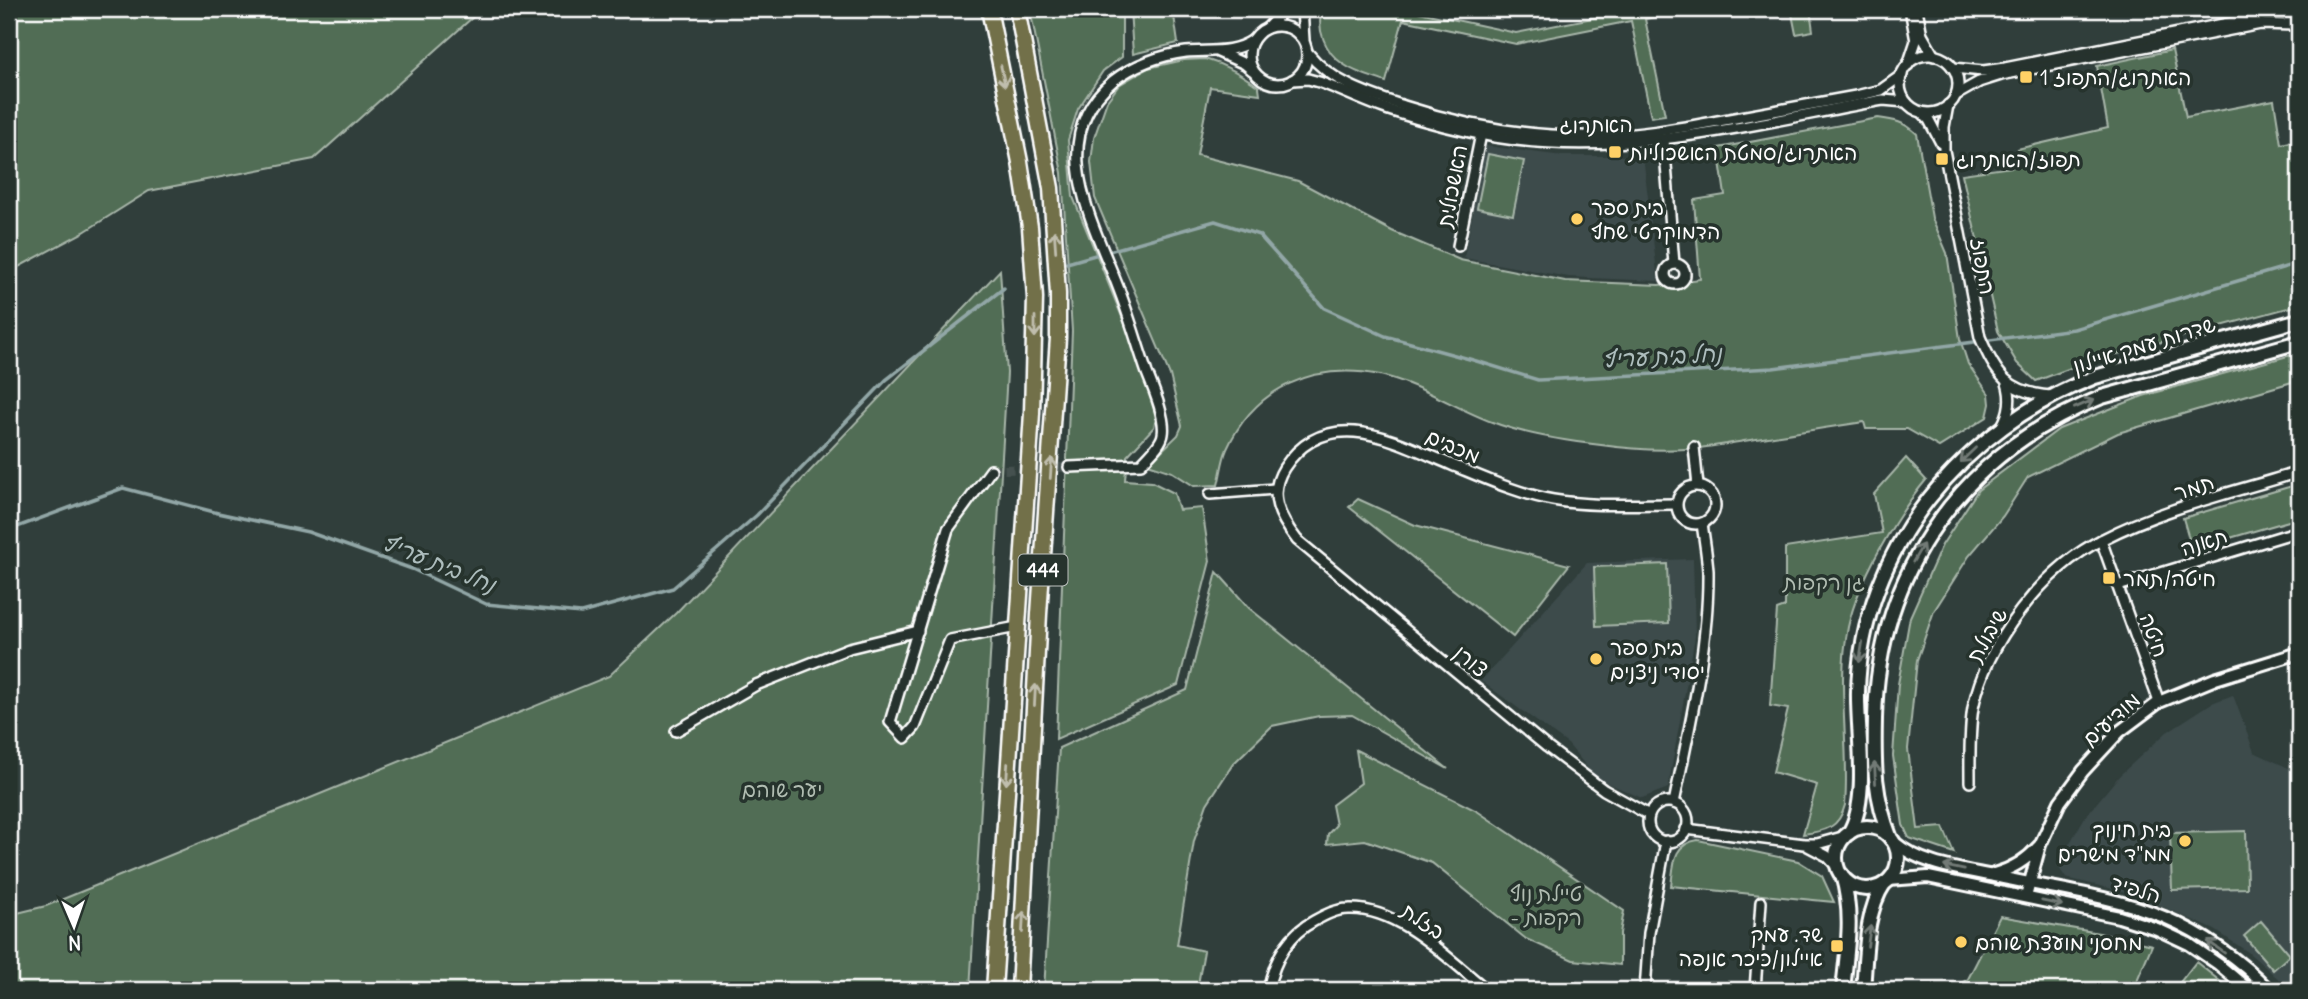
<svg xmlns="http://www.w3.org/2000/svg" width="2308" height="999" font-family="Delius,'Playpen Sans Hebrew',sans-serif">
<style>
.built{fill:#3d4b4c}
.green{fill:#516d54;stroke:#a8b6aa;stroke-width:2}
.lines{fill:none;stroke-linecap:round;stroke-linejoin:round}
.stream{stroke:#92a7a7;stroke-width:3.5}
.minor-tunnel{stroke:#45514f;stroke-width:9;stroke-dasharray:9 4.5;stroke-linecap:butt}
.minor-casing{stroke:#fff;stroke-width:14}
.tertiary-casing{stroke:#fff;stroke-width:16}
.secondary-casing{stroke:#fff;stroke-width:18}
.primary-casing{stroke:#fff;stroke-width:19}
.minor{stroke:#26332d;stroke-width:9}
.tertiary{stroke:#26332d;stroke-width:10}
.secondary{stroke:#26332d;stroke-width:12}
.primary{stroke:#726f4a;stroke-width:14}
.oneway{stroke:#c0beae}
.oneway2{stroke:#727a76}
.poi-dot{fill:#ffd166;stroke:#26332d;stroke-width:2.5}
.labels{text-anchor:middle;dominant-baseline:central;stroke-width:7;stroke-linejoin:round;paint-order:stroke}
.shield{fill:#26332d;stroke:#bec2c0;stroke-width:2}
.shield-label{font-size:19px;font-weight:bold;fill:#fff}
.poi-label{font-size:21px;fill:#fff;stroke:#26332d;text-anchor:start}
.street-label{font-size:21px;fill:#fff;stroke:#26332d}
.park-label{font-size:21px;fill:#b1bdb2;stroke:#26332d}
.water-label{font-size:23px;font-style:italic;fill:#adbdbd;stroke:#26332d}
</style>
<rect width="100%" height="100%" fill="#303e3b"/>
<filter id="ink" filterUnits="userSpaceOnUse"><feTurbulence type="fractalNoise" baseFrequency=".0143" numOctaves="2"/><feDisplacementMap in="SourceGraphic" scale="14" xChannelSelector="R" yChannelSelector="G"/><feConvolveMatrix kernelMatrix="1 2 1 2 8 2 1 2 1" color-interpolation-filters="sRGB"/></filter>
<g filter="url(#ink)">
<g class="built">
<path d="M1486,146L1563,156H1643L1658,281L1569,277L1464,258Z"/>
<path d="M1693,559L1695,636L1668,788L1642,798L1596,778L1568,744L1481,681L1587,563Z"/>
<path d="M2233,695L2254,752L2299,773V990H2291L2248,952L2215,930L2135,894L2066,878L2057,865L2085,817L2120,775L2167,732L2212,703Z"/>
</g>
<g class="green">
<path d="M9,9H482L314,159L149,191L84,232L9,272Z"/>
<path d="M1030,9H1122V57L1103,71L1078,109L1068,140L1073,197L1158,405L1154,427L1127,456L1125,480L1152,482L1174,493L1179,510L1202,508L1210,561L1178,685L1056,739L1072,331L1062,173Z"/>
<path d="M1130,9H1173L1178,43L1133,54Z"/>
<path d="M1322,9H1405L1516,33L1608,15L1607,9H1697L1645,19L1665,115L1651,117L1631,21L1516,44L1403,20L1386,82C1372,77 1355,73 1343,64C1325,52 1316,29 1322,9Z"/>
<path d="M1791,9H1810L1813,31L1796,34Z"/>
<path d="M2172,50L2186,117L2274,100L2281,144L2299,140V305L2084,363L2036,381L2017,363L1998,331L1962,174L2019,166L2017,149L2108,128L2097,66Z"/>
<path d="M1205,59C1226,65 1241,74 1259,87L1260,94L1210,87L1197,155L1298,181L1392,231L1460,260L1565,281L1659,285L1700,279L1694,200L1725,195L1718,148L1878,118C1894,120 1905,122 1917,134L1932,218L1947,253L1960,339L1968,364L1989,394L1990,404L1987,417L1939,447L1907,429H1866L1864,422C1824,428 1784,434 1744,441C1725,444 1705,448 1686,449C1658,451 1629,449 1601,445C1565,441 1526,435 1492,422C1456,409 1418,383 1380,375C1314,362 1255,387 1227,449C1222,460 1221,474 1218,485L1194,486L1172,472L1148,464L1178,435L1182,426L1170,375L1095,198L1091,162L1094,138L1107,101L1119,85L1148,68L1184,60Z"/>
<path d="M1488,154L1524,161L1513,215L1477,208Z"/>
<path d="M1000,270L1007,373L970,990H9V915L46,906L609,676L676,613Z"/>
<path d="M2299,353V380L2118,433L2028,477L2003,516L1969,556L1934,611L1917,660L1908,749L1918,829L1943,827L1954,853L1909,838L1903,825L1893,756L1898,684L1910,617L1942,545L1978,490L2059,429L2143,396Z"/>
<path d="M1906,458L1926,480C1896,516 1858,581 1848,627C1836,685 1850,746 1845,805C1839,828 1826,831 1803,834L1817,785L1773,772L1788,709L1770,706L1777,610L1785,607V548L1882,533L1874,494Z"/>
<path d="M2299,484V518L2192,549L2183,518Z"/>
<path d="M1358,499L1415,525L1569,565L1513,637L1349,507Z"/>
<path d="M1667,564L1669,623L1596,626L1594,567Z"/>
<path d="M1217,572L1249,608L1448,769L1352,715L1319,716L1272,726L1233,764L1207,804L1194,841L1177,945L1204,951L1197,990H1044L1059,748L1187,690Z"/>
<path d="M1356,750L1477,811L1624,911L1620,933V965L1573,960L1526,939L1432,863L1365,840L1327,844L1328,834L1336,825L1332,805L1361,783Z"/>
<path d="M2246,831L2247,888L2172,890L2170,833Z"/>
<path d="M1698,840L1798,861L1822,876L1834,902L1671,886C1674,865 1672,844 1698,840Z"/>
<path d="M2000,916L2099,933L2152,945L2133,990H1950L1968,979Z"/>
<path d="M2261,921L2290,955L2273,970L2244,936Z"/>
<path d="M2196,962L2231,990H2174Z"/>
</g>
<g class="lines">
<g class="stream">
<path d="M1067,263L1215,221L1259,235L1324,308L1385,336L1473,360L1538,380L1773,368L2074,329L2299,263"/>
<path d="M9,530L123,488L218,513L308,532L412,569L486,604L581,613L673,588L757,515L886,380L1004,288"/>
</g>
<path class="minor-tunnel" d="M991,470L1069,467"/>
<g class="minor-casing">
<g id="minor">
<path d="M1302,9L1304,40"/>
<path d="M1917,9L1922,35L1934,56"/>
<path d="M2285,9L2290,21L2299,28"/>
<circle cx="1278" cy="55" r="29"/>
<path d="M1267,28L1285,9"/>
<path d="M1218,52L1245,64L1252,70"/>
<path d="M1308,53C1332,83 1368,94 1404,106C1468,127 1536,138 1603,136C1644,135 1684,127 1724,120C1768,112 1812,104 1856,96L1881,90L1902,75"/>
<circle cx="1929" cy="84" r="29"/>
<path d="M1908,65L1916,41L1910,9"/>
<path d="M1953,68L1983,71L2005,68L2258,17L2277,9"/>
<path d="M1292,80L1308,79L1319,82C1344,91 1367,103 1392,111C1426,122 1461,131 1495,137C1626,159 1755,123 1883,100L1906,102"/>
<path d="M1956,95L1979,82L2001,75L2261,24L2293,25"/>
<path d="M1948,105L1944,127V150L1980,337C1996,375 2008,393 2051,396"/>
<path d="M1922,112L1929,120L1941,143"/>
<path d="M1664,140L1674,264"/>
<path d="M1458,246L1481,134"/>
<circle cx="1675" cy="274" r="10"/>
<path d="M2002,426C2010,412 2012,398 2007,383"/>
<path d="M1694,447L1698,486"/>
<path d="M1069,467L1141,464C1148,456 1162,444 1163,434C1166,418 1153,388 1147,373C1137,344 1129,315 1118,287C1093,222 1044,138 1113,81C1133,65 1161,55 1186,52C1210,50 1233,54 1253,40"/>
<path d="M991,470L948,529L890,722L905,738L915,727L950,640L1017,627"/>
<circle cx="1696" cy="505" r="19"/>
<path d="M1210,494L1275,489"/>
<path d="M2101,540L2159,702"/>
<path d="M2118,586L2299,531"/>
<path d="M676,731L756,685L849,648L918,631"/>
<path d="M1970,782C1970,758 1969,732 1973,708C1986,643 2044,568 2103,539C2163,508 2235,492 2299,472"/>
<circle cx="1668" cy="822" r="20"/>
<path d="M1674,803C1689,730 1709,646 1708,571C1707,555 1704,539 1702,523"/>
<path d="M1649,815L1604,790L1547,747L1297,540C1280,518 1267,495 1284,468C1327,402 1397,442 1452,465C1484,478 1519,494 1553,500C1593,507 1636,504 1676,504"/>
<path d="M1686,829L1804,844H1817L1846,836"/>
<path d="M1808,846L1827,856L1839,869"/>
<path d="M1268,990C1274,961 1287,935 1314,921C1325,915 1336,909 1349,909C1400,907 1450,961 1487,990"/>
<path d="M1645,990L1649,933L1666,841"/>
<path d="M1755,990L1761,902"/>
</g>
</g>
<g class="tertiary-casing">
<g id="tertiary">
<path d="M1894,842C1921,865 1959,869 1994,876C2050,888 2111,895 2164,917C2202,933 2241,960 2269,990"/>
<path d="M1994,874C2012,869 2026,861 2038,847"/>
<path d="M1888,880L1928,877L2119,917L2157,929L2189,944L2218,964L2249,990"/>
<path d="M2026,897L2040,845L2060,802L2083,771L2119,732L2159,702L2215,679L2299,653"/>
</g>
</g>
<g class="secondary-casing">
<g id="secondary">
<circle cx="1867" cy="858" r="31"/>
<path d="M1849,833C1870,799 1857,733 1858,692C1861,547 1964,428 2095,377L2299,320"/>
<path d="M1891,839C1874,795 1874,766 1875,719C1878,569 1964,452 2102,397L2299,342"/>
<path d="M1842,875C1854,915 1847,949 1843,990"/>
<path d="M1863,990C1866,957 1865,912 1884,884"/>
</g>
</g>
<g class="primary-casing">
<g id="primary">
<path d="M989,9L1020,162L1030,227L1035,298L1032,413L994,990"/>
<path d="M1017,9L1051,188L1058,294V338L1039,614L1019,990"/>
</g>
</g>
<use href="#minor" class="minor"/>
<use href="#tertiary" class="tertiary"/>
<use href="#secondary" class="secondary"/>
<use href="#primary" class="primary"/>
</g>
<defs><path id="oneway-shaft" d="M-6 0H5M1.5-3L5.5 0L1.5 3" fill="none" stroke-width="1.6" stroke-linecap="round" stroke-linejoin="round" transform="scale(1.75)"/></defs>
<g class="oneway">
<use href="#oneway-shaft" transform="translate(1003 76) rotate(78)"/>
<use href="#oneway-shaft" transform="translate(1055 241) rotate(-94)"/>
<use href="#oneway-shaft" transform="translate(1035 327) rotate(90)"/>
<use href="#oneway-shaft" transform="translate(1051 468) rotate(-86)"/>
<use href="#oneway-shaft" transform="translate(1035 695) rotate(-87)"/>
<use href="#oneway-shaft" transform="translate(1007 774) rotate(94)"/>
<use href="#oneway-shaft" transform="translate(1023 922) rotate(-87)"/>
</g>
<g class="oneway2">
<use href="#oneway-shaft" transform="translate(2084 404) rotate(-23)"/>
<use href="#oneway-shaft" transform="translate(1968 455) rotate(136)"/>
<use href="#oneway-shaft" transform="translate(1918 553) rotate(-60)"/>
<use href="#oneway-shaft" transform="translate(1861 652) rotate(99)"/>
<use href="#oneway-shaft" transform="translate(1875 773) rotate(-93)"/>
<use href="#oneway-shaft" transform="translate(1954 868) rotate(-168)"/>
<use href="#oneway-shaft" transform="translate(2052 903) rotate(12)"/>
<use href="#oneway-shaft" transform="translate(1869 936) rotate(-82)"/>
<use href="#oneway-shaft" transform="translate(2216 947) rotate(-145)"/>
</g>
</g>
<g class="poi-dot">
<rect x="2019" y="70" width="14" height="14" rx="3.5"/>
<rect x="1608" y="145" width="14" height="14" rx="3.5"/>
<rect x="1935" y="152" width="14" height="14" rx="3.5"/>
<circle cx="1577" cy="219" r="7"/>
<rect x="2102" y="571" width="14" height="14" rx="3.5"/>
<circle cx="1596" cy="659" r="7"/>
<circle cx="2185" cy="841" r="7"/>
<circle cx="1961" cy="942" r="7"/>
<rect x="1830" y="939" width="14" height="14" rx="3.5"/>
</g>
<g class="labels">
<rect class="shield" x="1018.5" y="554.5" width="49" height="31" rx="5"/>
<g class="shield-label">
<text x="1043" y="570">444</text>
</g>
<g class="poi-label">
<text x="2040" y="77">האתרוג/התפוז 1</text>
<text x="1629" y="152">האתרוג/סמטת האשכוליות</text>
<text x="1956" y="159">תפוז/האתרוג</text>
<text x="1591" y="207">בית ספר<tspan x="1591" dy="24">הדמוקרטי שחף</tspan></text>
<text x="2123" y="578">חיטה/תמר</text>
<text x="1610" y="647">בית ספר<tspan x="1610" dy="24">יסודי ניצנים</tspan></text>
<text x="2171" y="829" text-anchor="end">בית חינוך<tspan x="2171" dy="24">ממ"ד מישרים</tspan></text>
<text x="1823" y="934" text-anchor="end">שד. עמק<tspan x="1823" dy="24">איילון/כיכר אנפה</tspan></text>
<text x="1975" y="942">מחסני מועצת שוהם</text>
</g>
<g class="street-label">
<text transform="translate(1596 125) rotate(-1)">האתרוג</text>
<text transform="translate(1452 186) rotate(-79)">האשכולית</text>
<text transform="translate(1983 266) rotate(80)">התפוז</text>
<text transform="translate(2144 345) rotate(-17)">שדרות עמק איילון</text>
<text transform="translate(1453 446) rotate(23)">מכבים</text>
<text transform="translate(2194 487) rotate(-18)">תמר</text>
<text transform="translate(2204 542) rotate(-17)">תאנה</text>
<text transform="translate(1987 635) rotate(-60)">שיבולת</text>
<text transform="translate(2154 635) rotate(70)">חיטה</text>
<text transform="translate(1471 661) rotate(40)">צורן</text>
<text transform="translate(2111 719) rotate(-42)">מודיעים</text>
<text transform="translate(2136 889) rotate(16)">הלפיד</text>
<text transform="translate(1423 921) rotate(34)">בזלת</text>
</g>
<g class="park-label">
<text x="1824" y="582">גן רקפות</text>
<text x="782" y="789">יער שוהם</text>
<text x="1546" y="893">טיילת נוף<tspan x="1546" dy="24">- רקפות</tspan></text>
</g>
<g class="water-label">
<text transform="translate(1662 356) rotate(-3)">נחל בית עריף</text>
<text transform="translate(439 563) rotate(22)">נחל בית עריף</text>
</g>
</g>
<rect width="2308" height="999" fill="none" stroke="#26332d" stroke-width="35"/>
<rect x="18" y="18" width="2273" height="964" fill="none" stroke="#fff" stroke-width="2.5" filter="url(#ink)"/>
<g transform="translate(74 926) rotate(178)" stroke="#26332d" stroke-width="5" paint-order="stroke">
<path d="M0-5L12 26L0 18L-12 26Z" fill="#ffffff"/>
<text y="-10" font-size="19" font-weight="bold" text-anchor="middle" fill="#ffffff">N</text>
</g>
</svg>
